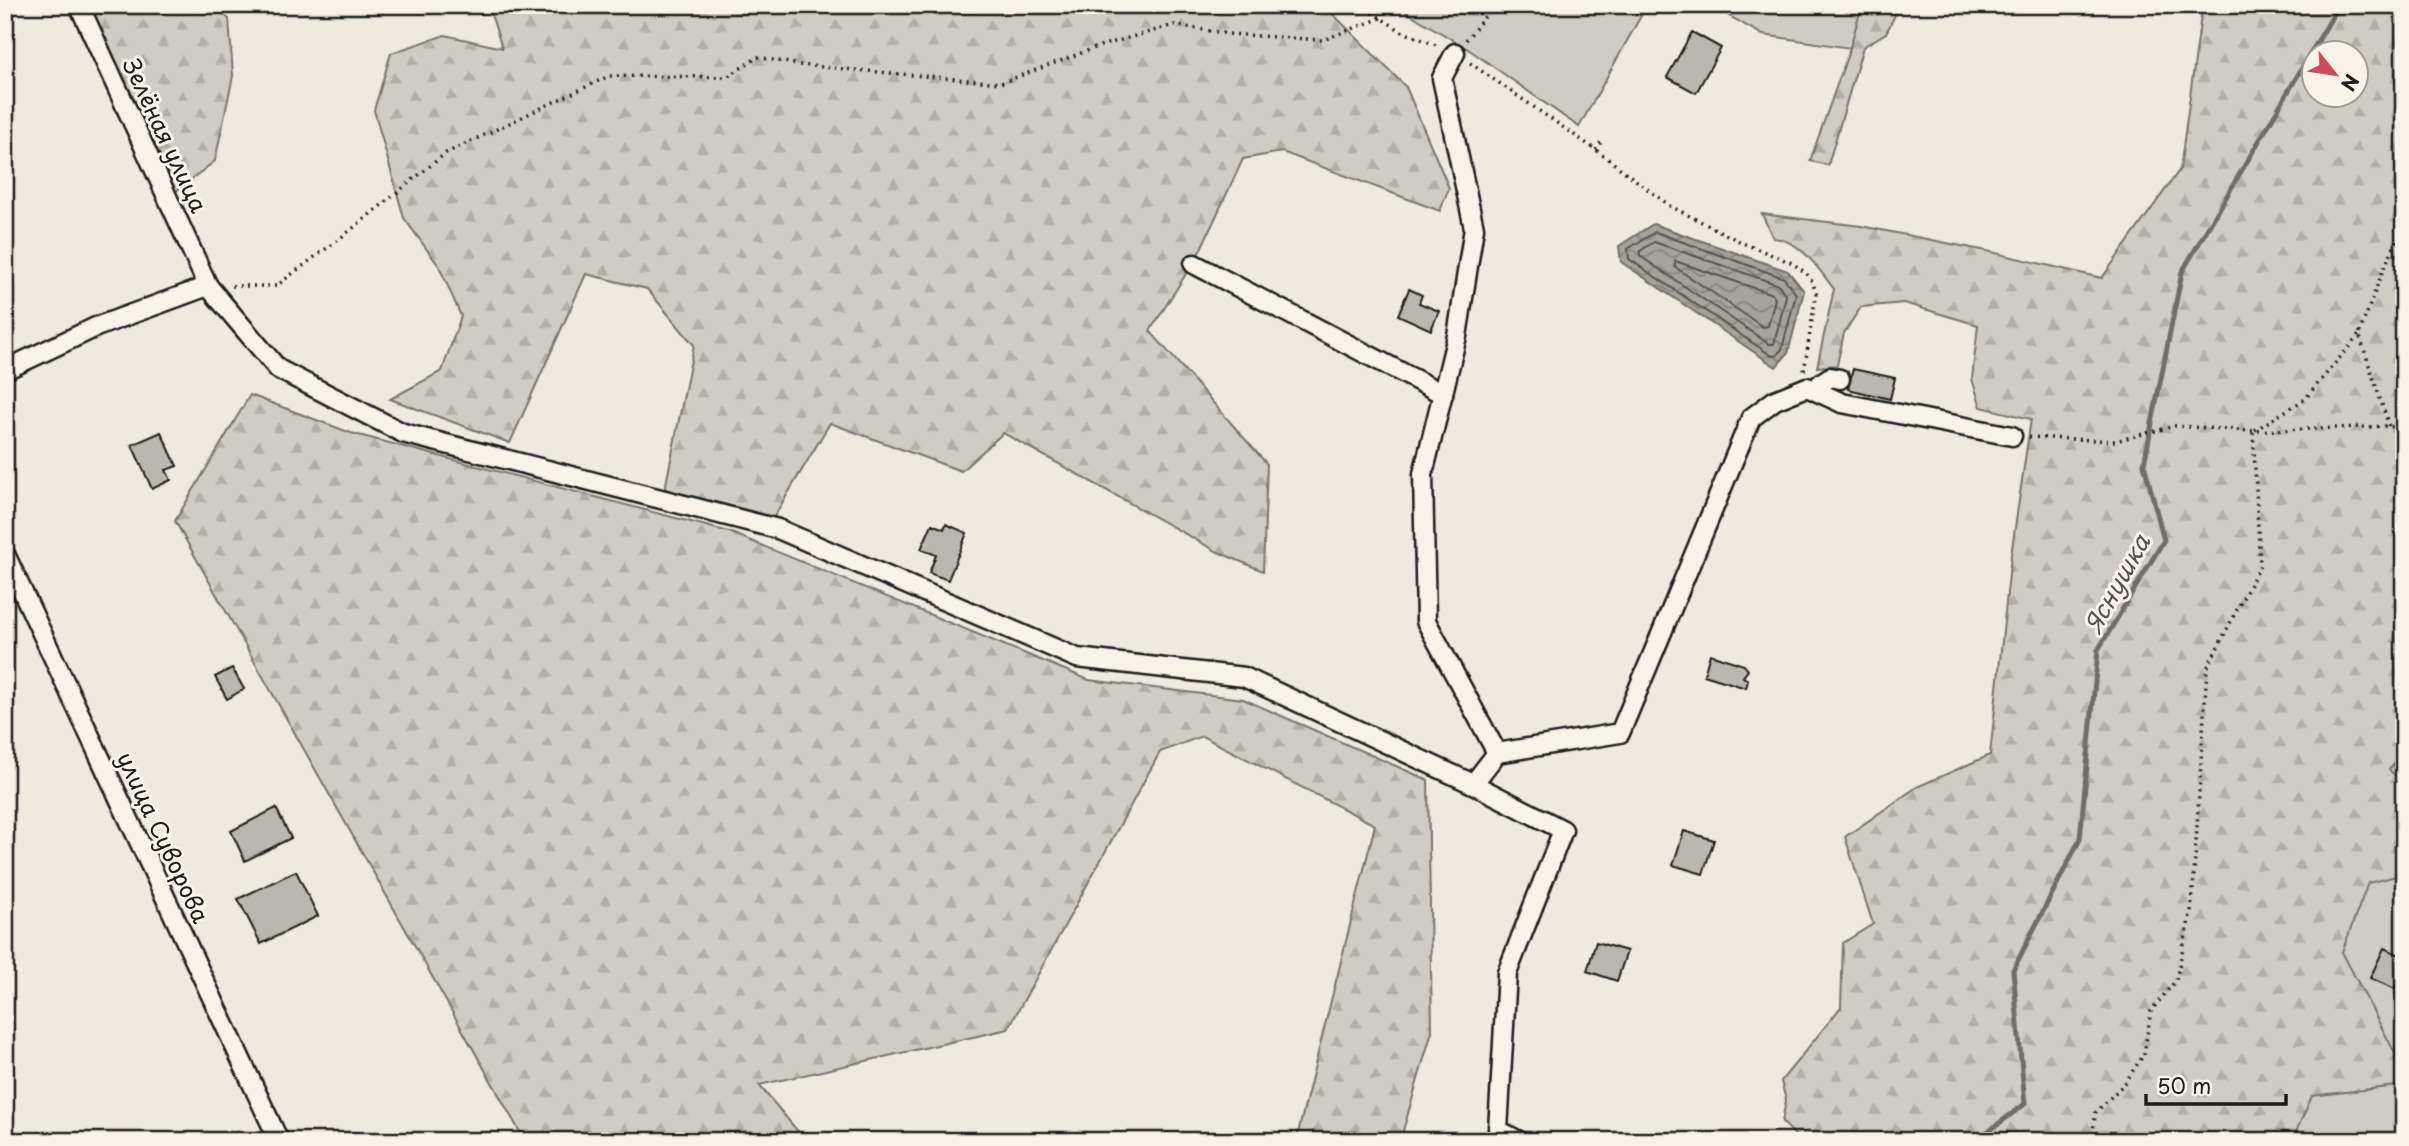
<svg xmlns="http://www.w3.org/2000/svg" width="2409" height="1146" font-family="'Playpen Sans',sans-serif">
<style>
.green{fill:#cfccc3;stroke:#767470;stroke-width:2}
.forest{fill:url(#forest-firs);stroke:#767470;stroke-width:2;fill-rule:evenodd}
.water{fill:url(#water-waves);stroke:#6f6d69;stroke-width:2}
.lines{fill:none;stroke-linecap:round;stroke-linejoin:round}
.shore{stroke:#535250;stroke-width:2}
.stream{stroke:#6f6d69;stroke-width:5}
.building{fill:#bab7af;stroke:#1c1c1c;stroke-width:2}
.minor-casing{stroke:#1c1c1c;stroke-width:23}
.path{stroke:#1c1c1c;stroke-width:3.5;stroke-dasharray:2 5;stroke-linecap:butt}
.minor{stroke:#f7f3e8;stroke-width:18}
.labels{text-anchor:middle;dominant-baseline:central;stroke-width:6;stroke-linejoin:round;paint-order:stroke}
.street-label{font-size:23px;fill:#1c1c1c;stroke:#f7f3e8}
.water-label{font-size:24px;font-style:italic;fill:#535250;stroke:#f7f3e8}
</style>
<defs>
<pattern id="forest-firs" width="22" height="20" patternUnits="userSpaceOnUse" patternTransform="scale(1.75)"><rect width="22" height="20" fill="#cfccc3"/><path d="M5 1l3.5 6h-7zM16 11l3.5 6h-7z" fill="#b1afa7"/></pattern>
<pattern id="water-waves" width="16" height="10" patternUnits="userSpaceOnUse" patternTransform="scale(1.75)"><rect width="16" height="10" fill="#a6a39d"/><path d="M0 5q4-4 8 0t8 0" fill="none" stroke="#86847f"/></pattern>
</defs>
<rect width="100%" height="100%" fill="#eeeae0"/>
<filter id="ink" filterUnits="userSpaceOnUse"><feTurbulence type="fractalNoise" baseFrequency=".0143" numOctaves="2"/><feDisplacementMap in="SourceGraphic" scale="14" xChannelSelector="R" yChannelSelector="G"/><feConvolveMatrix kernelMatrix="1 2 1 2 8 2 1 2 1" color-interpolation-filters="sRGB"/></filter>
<g filter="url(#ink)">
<g class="green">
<path d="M1395,5H1647L1579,127L1471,51Z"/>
<path d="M1710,5H1862L1850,48L1763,35Z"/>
<path d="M2404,442V1141H2256Z"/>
</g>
<g class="forest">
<path d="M88,5H213L229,19L233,76L215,161L175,192Z"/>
<path d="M488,5H1324L1406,87L1449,188L1440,211L1282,152L1243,159L1198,255L1150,331L1267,464L1263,571L1218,552L1003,433L961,471L830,423L772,520L665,489L694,345L647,289L586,274L510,443L390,399L442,371L461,316L439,266L404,218L374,110L391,53L445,35L502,48Z"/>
<path d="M1862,5H1899V7L1886,33L1863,47L1828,165L1810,161L1850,48Z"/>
<path d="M2187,5H2404V753L2389,770L2404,783V874L2368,883L2342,952L2404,1070V1085L2312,1096L2292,1141H1801L1782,1122L1786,1100L1781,1081L1841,1007L1843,943L1873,924L1845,837L1917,787L1990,755L2011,555L2031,419L1981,407L1972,379L1978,325L1904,303L1861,307L1844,333L1837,365L1817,367L1834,289C1818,268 1801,240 1773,238L1762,214L1861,226L1987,251L2102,278L2180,169L2201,16ZM2356,52V94H2314V52Z"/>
<path d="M250,395L351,433L729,532L1089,680L1243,699L1428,780L1432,1031L1400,1141H1296L1375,825L1202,736L1160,752L1008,1029L759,1085L806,1141H525L175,521Z"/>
</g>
<path class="water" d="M1653,224L1788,271L1804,291L1788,353L1776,367L1621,262L1619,246Z"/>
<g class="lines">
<g class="shore">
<path d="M1655,232L1784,278L1796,294L1782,349L1776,356H1772L1629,259L1628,249Z"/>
<path d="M1654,242L1779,285L1786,296L1774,344H1769L1640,256V251Z"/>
<path d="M1675,261L1772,294L1775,299L1768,326L1763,327L1675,267Z"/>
</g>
<path class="stream" d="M1975,1141L2025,1104L2013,970L2080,839L2098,650L2164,540L2144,464L2182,272L2339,5"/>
</g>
<g class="building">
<path d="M1692,32L1721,48L1696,93L1667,77Z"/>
<path d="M1409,289L1422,295L1419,303L1439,311L1431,330L1398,315Z"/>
<path d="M1853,369L1895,378L1890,399L1848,389Z"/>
<path d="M161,432L177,466L166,470L171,480L152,489L132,445Z"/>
<path d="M932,524L944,529L946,524L967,533L948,580L929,573L936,555L921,549Z"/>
<path d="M1710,654L1744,665L1748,670L1743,677L1748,680L1746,688L1704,675Z"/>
<path d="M232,668L244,689L227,699L215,677Z"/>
<path d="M276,808L291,838L245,861L231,831Z"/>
<path d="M1684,831L1714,840L1703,874L1673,865Z"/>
<path d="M296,871L318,916L261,944L238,899Z"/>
<path d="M1596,942L1627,951L1617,981L1587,971Z"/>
<path d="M2384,948L2404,957V970L2395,989L2370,978Z"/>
</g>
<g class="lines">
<g class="minor-casing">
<g id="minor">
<path d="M79,5L208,286L278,369L403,433L778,529L1077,658L1244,677L1473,784L1563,830L1507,973L1498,1130L1519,1141"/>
<path d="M1455,53L1442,78L1474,228L1457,336L1423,474L1426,621L1497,753"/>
<path d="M1194,264L1443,394"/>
<path d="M5,370L96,327L208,286"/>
<path d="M1818,392L1821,383L1830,377L1840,379"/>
<path d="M5,554L279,1141"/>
<path d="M1473,784L1497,753L1620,733L1751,418L1775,400L1807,387L1842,403L2012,436"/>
</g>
</g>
<g class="path">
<path d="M1360,5L1403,32L1439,46"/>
<path d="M1466,40L1494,5"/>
<path d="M1470,63L1596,150L1670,206L1745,244L1792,263L1806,273L1813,283L1816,294L1804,371"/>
<path d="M1596,150L1602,140"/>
<path d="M232,286H276L347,233L446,153L609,76L727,77L758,57L800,65L1001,83L1100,46L1174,25L1229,34L1323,40L1381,18"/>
<path d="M2389,426L2359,334L2383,270L2404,226"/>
<path d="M2255,430L2305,399L2359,335"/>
<path d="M2029,437L2115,441L2175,426L2253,431L2389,426L2404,430"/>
<path d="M2091,1141L2096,1112L2125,1083L2144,1054L2151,1011L2176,980L2192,906L2207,668L2260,565L2253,431"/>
</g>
<use href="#minor" class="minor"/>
</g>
</g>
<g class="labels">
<g class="street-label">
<text transform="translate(166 135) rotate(65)">Зелёная улица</text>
<text transform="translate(164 837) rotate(65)">улица Суворова</text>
</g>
<g class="water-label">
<text transform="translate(2116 583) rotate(-61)">Яснушка</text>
</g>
</g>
<rect width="2409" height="1146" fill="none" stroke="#f7f3e8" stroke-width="28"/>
<rect x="14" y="14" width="2381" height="1118" fill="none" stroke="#1c1c1c" stroke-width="2.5" filter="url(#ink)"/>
<g transform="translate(2335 74) rotate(120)"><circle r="33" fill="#f7f3e8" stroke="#9f9d96" stroke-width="2"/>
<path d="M0-5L12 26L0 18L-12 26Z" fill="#d1495b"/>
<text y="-10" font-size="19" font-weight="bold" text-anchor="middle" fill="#1c1c1c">N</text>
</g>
<path d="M2146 1094v10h140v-10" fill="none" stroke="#1c1c1c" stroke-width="3.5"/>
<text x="2157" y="1094" font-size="21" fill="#1c1c1c" stroke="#f7f3e8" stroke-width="5" paint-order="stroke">50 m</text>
</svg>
